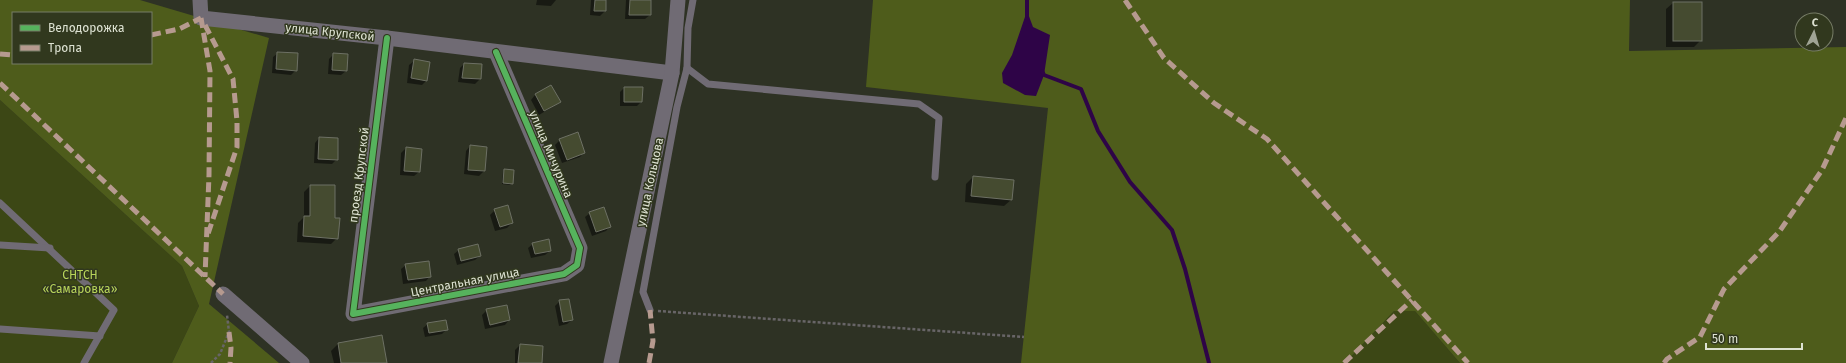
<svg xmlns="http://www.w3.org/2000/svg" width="1846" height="363" font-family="'Fira Sans',sans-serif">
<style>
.green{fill:#3c4715}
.forest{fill:#4e5c1b;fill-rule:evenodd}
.water{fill:#2e0447}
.shadow{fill:#0007}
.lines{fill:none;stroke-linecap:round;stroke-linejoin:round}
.stream{stroke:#2e0447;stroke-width:4}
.building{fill:#454b30;stroke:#6d7064}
.path{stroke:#686567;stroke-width:2.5;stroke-dasharray:3 2;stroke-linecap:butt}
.service{stroke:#706b74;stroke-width:7}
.minor{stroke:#706b74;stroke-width:15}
.quiet{stroke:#b69a8f;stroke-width:5;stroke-dasharray:10 5;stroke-linecap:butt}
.cycleway-casing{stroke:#31381e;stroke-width:8}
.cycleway{stroke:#56b35d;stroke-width:6}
.labels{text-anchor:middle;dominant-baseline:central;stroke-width:3;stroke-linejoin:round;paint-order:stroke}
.street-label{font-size:12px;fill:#dde2d2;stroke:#31381e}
.park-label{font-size:12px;fill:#b8d45a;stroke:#31381e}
</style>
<rect width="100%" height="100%" fill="#2e3224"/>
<g class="green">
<path d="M0,100L182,266L199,306L172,363H0Z"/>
<path d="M1394,311H1415L1460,363H1345Z"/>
</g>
<g class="forest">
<path d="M0,0H140L269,38L209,304L279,363H172L199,306L182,266L0,100ZM13,13H151V63H13Z"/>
<path d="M873,0H1630L1629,51L1846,47V363H1460L1415,311H1394L1345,363H1021L1048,108L866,87Z"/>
</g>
<path class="water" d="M1027,11L1033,27L1050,35L1044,75L1036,96L1025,95L1003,83L1002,73L1012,55Z"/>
<g class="shadow">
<path d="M537,0H556L551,6L536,5Z"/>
<path d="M591,0H605V11L600,16L590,15Z"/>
<path d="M626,0H650V15L645,19H625Z"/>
<path d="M1673,3L1701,40L1694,47H1666V9Z"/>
<path d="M278,53L296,70L291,75L272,73L273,57Z"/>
<path d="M334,54L346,71L341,75L328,74L329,59Z"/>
<path d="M414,61L426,81L422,85L407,83L409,65Z"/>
<path d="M464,64L481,65L480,79L475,84L458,82L460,68Z"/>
<path d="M551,86L560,102L539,115L531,100L535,95Z"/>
<path d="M624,88L641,102L637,106H620V92Z"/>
<path d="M319,138L337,159L332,164L314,163L315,143Z"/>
<path d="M560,140L584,152L580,157L562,163L555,145Z"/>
<path d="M470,146L486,147L484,171L479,176L464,174L466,151Z"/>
<path d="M406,148L419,172L414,176L400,175L401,153Z"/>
<path d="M505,170L512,183L510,185L502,184L503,172Z"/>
<path d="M973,177L1011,200L1004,206L965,202L966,184Z"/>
<path d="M310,186H334V219L337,238L331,244L297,242L298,223L304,217V192Z"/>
<path d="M495,210L512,223L507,228L495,231L490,215Z"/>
<path d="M590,213L610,226L606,231L592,236L585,217Z"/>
<path d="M533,244L550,251L545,255L531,258L528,248Z"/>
<path d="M459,250L480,256L475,260L457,265L454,254Z"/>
<path d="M406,265L430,276L426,281L403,284L401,269Z"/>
<path d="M560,301L572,320L567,324L559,326L555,306Z"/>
<path d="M487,310L509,320L505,325L485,329L482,315Z"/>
<path d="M428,324L447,329L442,334L425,337L423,328Z"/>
<path d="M338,344L386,363H334L331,351Z"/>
<path d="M520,345L541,363H515V350Z"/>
</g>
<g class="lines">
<g class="stream">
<path d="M1027,0V16"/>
<path d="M1042,71L1044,75L1081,89L1098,131L1130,182L1172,230L1185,269L1209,363"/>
</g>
</g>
<g class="building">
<path d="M595,0H606V11H594Z"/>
<path d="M630,0H651V15H629Z"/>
<rect x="1673" y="2" width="29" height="39"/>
<path d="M277,52L298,53L297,71L276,69Z"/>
<path d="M333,53L348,54L347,71L332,70Z"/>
<path d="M414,59L430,62L427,81L411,78Z"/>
<path d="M464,63L482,64L481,79L462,78Z"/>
<path d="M551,85L561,102L544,111L535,94Z"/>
<path d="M624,87H643L642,102H624Z"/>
<path d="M578,132L585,153L567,160L559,139Z"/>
<path d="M319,137L338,138V160L318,159Z"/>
<path d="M470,145L487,147L485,171L468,170Z"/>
<path d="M406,147L422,149L420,172L404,171Z"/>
<path d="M504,169L514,170L513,184L503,183Z"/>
<path d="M973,176L1014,180L1012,200L971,196Z"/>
<path d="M310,185H335V218H340L338,239L303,236L304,216H310Z"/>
<path d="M508,205L513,223L500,227L494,209Z"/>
<path d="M604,207L611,227L596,232L589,212Z"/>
<path d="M549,239L551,251L535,254L532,243Z"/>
<path d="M478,244L481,256L461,261L458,249Z"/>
<path d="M429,261L431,277L408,280L405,264Z"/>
<path d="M569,299L573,320L563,322L559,300Z"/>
<path d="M507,305L510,320L490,325L486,309Z"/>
<path d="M446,320L448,330L429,333L427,323Z"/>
<path d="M382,335L387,363H341L338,343Z"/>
<path d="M520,344L543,346L542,363H518Z"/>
</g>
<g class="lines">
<g class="path">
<path d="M658,311L1024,337"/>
<path d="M211,363L220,354L229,332L227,315"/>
</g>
<g class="service">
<path d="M687,68L708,84L919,104L939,118L935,177"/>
<path d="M0,203L114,310L84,363"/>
<path d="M0,245L50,248"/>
<path d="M650,310L643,292L677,107L687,68L688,28L693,0"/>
<path d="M0,329L100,336"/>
</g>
<g class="minor">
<path d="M200,0L201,18L387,38L672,73"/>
<path d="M387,38L353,314L564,274L577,265L580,248L496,52"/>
<path d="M223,294L302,363"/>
<path d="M611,363L672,73L678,0"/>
</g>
<g class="quiet">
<path d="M1125,0L1164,58L1214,103L1267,139L1468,363"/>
<path d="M201,18L210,71L209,175L205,277"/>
<path d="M205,25L233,79L237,121V147L208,234"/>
<path d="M151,35L179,29L201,18"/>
<path d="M0,54L13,55"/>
<path d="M0,83L223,294"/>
<path d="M229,332L231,348L230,363"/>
<path d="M649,363L653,341L650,310"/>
<path d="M1344,363L1412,300"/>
<path d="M1664,363L1667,359L1700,337L1724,289L1779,232L1822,170L1846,118"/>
</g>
<g class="cycleway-casing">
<path id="cycleway" d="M387,38L353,314L564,274L577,265L580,248L496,52"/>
</g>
<use href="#cycleway" class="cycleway"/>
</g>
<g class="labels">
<g class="street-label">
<text transform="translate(330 32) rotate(6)">улица Крупской</text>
<text transform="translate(551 154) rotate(67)">улица Мичурина</text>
<text transform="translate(359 175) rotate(-83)">проезд Крупской</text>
<text transform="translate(650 182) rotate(-78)">улица Кольцова</text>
<text transform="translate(465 282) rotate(-11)">Центральная улица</text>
</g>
<g class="park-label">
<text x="80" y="275">СНТСН<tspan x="80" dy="14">«Самаровка»</tspan></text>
</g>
</g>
<rect x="12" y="12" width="140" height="52" fill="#31381e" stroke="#767c66"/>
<rect x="20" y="25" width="20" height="6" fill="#56b35d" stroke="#767c66"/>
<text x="48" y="32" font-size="12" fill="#dde2d2">Велодорожка</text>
<rect x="20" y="45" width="20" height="6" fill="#b69a8f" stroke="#767c66"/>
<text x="48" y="52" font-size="12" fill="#dde2d2">Тропа</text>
<g transform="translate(1814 32) rotate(5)"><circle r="19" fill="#31381e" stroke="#767c66"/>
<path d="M0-3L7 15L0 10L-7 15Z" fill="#a0a495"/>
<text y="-6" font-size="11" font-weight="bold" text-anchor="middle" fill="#dde2d2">С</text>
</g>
<path d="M1706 343v6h96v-6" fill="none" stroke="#dde2d2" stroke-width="2"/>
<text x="1712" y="343" font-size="12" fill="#dde2d2" stroke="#31381e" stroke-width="3" paint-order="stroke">50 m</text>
</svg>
